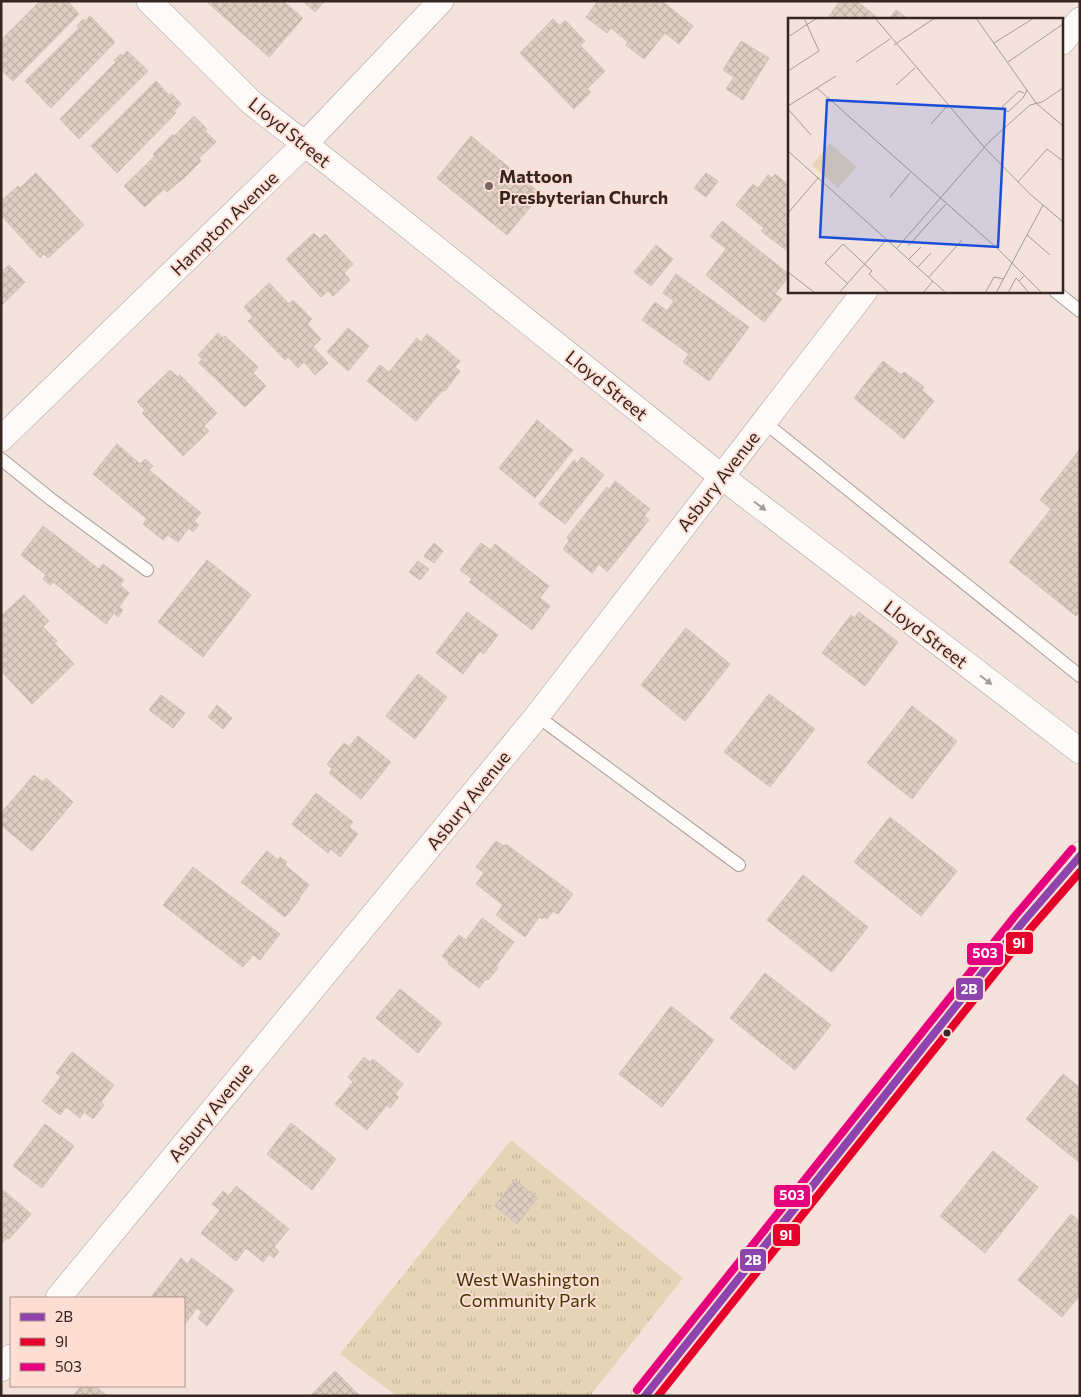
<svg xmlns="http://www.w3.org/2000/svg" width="1081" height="1397" font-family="Commissioner,sans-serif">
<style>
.park{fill:url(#park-tufts)}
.building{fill:url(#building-cross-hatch);stroke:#cfc1ba}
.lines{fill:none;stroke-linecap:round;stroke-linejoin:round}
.service-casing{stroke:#ab9d98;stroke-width:14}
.minor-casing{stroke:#ab9d98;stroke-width:26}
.tertiary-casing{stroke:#ab9d98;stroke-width:29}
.service{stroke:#fdfbfa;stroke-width:12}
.minor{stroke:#fdfbfa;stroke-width:25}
.tertiary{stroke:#fdfbfa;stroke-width:28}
.bus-1-casing{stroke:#feded3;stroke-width:11}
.bus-2-casing{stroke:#feded3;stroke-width:11}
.bus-3-casing{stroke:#feded3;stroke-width:11}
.bus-1{stroke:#8e44ad;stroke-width:8}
.bus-2{stroke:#e4002b;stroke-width:8}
.bus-3{stroke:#e5007d;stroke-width:8}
.oneway{fill:#a39b98}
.poi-dot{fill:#786863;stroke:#feded3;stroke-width:2}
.bus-dot{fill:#352621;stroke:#feded3;stroke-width:2}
.labels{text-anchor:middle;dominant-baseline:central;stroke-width:4;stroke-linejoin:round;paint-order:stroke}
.street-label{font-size:18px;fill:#352621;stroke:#feded3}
.poi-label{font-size:18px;font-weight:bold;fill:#352621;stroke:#feded3;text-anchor:start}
.park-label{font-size:18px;fill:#413301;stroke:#feded3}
.inset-road{fill:none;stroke:#a89792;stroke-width:1}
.view{fill:#1d4ed8;fill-opacity:0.15;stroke:#1d4ed8;stroke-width:2.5}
.inset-edge{fill:none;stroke:#352621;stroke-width:2.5}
.line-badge{stroke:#feded3;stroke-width:2}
.badge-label{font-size:14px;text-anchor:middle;font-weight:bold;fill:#fff}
</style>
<defs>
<pattern id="park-tufts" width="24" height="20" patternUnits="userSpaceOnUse" patternTransform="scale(1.25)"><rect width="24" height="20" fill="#e5d4b5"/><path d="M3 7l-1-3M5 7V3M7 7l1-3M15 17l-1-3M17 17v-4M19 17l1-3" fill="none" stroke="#c5b69b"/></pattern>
<pattern id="building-cross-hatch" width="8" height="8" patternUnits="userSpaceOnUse" patternTransform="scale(1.25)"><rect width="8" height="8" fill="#decec2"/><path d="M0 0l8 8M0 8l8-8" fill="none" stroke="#bfb1a6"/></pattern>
</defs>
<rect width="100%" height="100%" fill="#f4e3dd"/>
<path class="park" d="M511,1140L683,1278L590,1396H397L340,1354Z"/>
<g class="building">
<path d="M40,1H71L69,3L79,14L13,81L1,70V40Z"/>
<path d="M206,1H283L303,18L269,57Z"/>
<path d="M303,1H325L315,12Z"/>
<path d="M598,1H662L693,26L679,44L665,33L644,59L626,45L628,42L611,28L607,33L586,17Z"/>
<path d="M840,1H857L879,19H827Z"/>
<path d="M896,10L908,19H889Z"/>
<path d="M90,16L115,42L51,108L25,81L79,28L77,26L83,19L85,21Z"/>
<path d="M553,19L560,26L565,20L585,41L580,45L605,71L587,89L591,92L574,109L520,53Z"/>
<path d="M741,41L769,58L743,100L726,89L734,77L723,70Z"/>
<path d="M127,51L148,71L79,139L60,119L116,62L114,60L121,54L123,56Z"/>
<path d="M156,81L170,96L171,93L181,104L174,111L176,113L117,173L91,146Z"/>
<path d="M194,116L207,129L205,131L216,142L199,158L201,161L182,180H181L167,192L164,189L145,207L124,186L155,156L153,154L173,134L174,136Z"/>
<path d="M471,136L541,194L507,235L437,178Z"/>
<path d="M36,173L84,225L48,258L44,254L40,258L1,215V201L18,186L20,188Z"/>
<path d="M706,173L718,181L706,197L694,188Z"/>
<path d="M775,174L790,186V253L761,231L764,228L736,205L753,184L758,188L768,175L772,178Z"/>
<path d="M722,221L790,275L775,294L782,299L764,322L706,275L726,249L710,236Z"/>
<path d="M314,233L320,239L325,234L353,264L344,273L350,280L333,296L328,291L321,297L286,259Z"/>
<path d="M656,245L673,259L651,286L634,272Z"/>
<path d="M9,265L25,282L1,306V272Z"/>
<path d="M676,274L749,327L709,381L683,362L689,354L642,320L655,302L667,311L674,301L663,293Z"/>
<path d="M269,283L289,304L293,300L312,319L307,324L321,339L313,347L328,363L315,375L304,362L298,368L288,357L285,360L248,321L253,317L244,307Z"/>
<path d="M348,328L369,346L348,371L327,352Z"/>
<path d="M218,333L223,338L225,336L258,367L253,373L266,386L245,407L199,363L202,359L198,355Z"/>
<path d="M427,334L460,361L455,367L460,371L445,391L443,390L416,421L367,381L380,365L389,372L417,338L421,342Z"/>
<path d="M883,361L901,375L904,372L924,387L922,390L934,401L904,439L854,398Z"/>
<path d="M170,370L178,377L180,375L217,413L204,426L209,431L183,456L142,413L145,410L137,402Z"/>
<path d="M537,420L573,450L535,498L499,468Z"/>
<path d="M117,444L140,464L145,459L153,466L149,470L201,513L194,521L199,525L193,532L189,528L178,542L168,535L163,540L143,524L147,519L93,474Z"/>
<path d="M1080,449V611L1076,616L1009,562L1051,509L1040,500Z"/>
<path d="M582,457L604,475L565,524L539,504L574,460L577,463Z"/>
<path d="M615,481L650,509L644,516L649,520L607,572L599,564L592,573L563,549L569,541L567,537L607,487L609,490Z"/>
<path d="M43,526L99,569L103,564L124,580L120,585L129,593L119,607L123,610L118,617L114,613L106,624L53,582L50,585L43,579L46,575L21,555Z"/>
<path d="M434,543L443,551L434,563L424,556Z"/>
<path d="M481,543L491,550L495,544L549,586L540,598L550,606L532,630L469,582L472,579L460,570Z"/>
<path d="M207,560L251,595L203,657L158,622Z"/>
<path d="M418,561L429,569L420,580L409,572Z"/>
<path d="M24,595L49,621L43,627L57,641L54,643L74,664L32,704L1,671V616Z"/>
<path d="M467,612L498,635L484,654L480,651L463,674L436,653Z"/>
<path d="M859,612L898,642L865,686L822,653L851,615L854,618Z"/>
<path d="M686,628L730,664L685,721L641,685Z"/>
<path d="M418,674L447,697L415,739L386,716Z"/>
<path d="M769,694L815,729L770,787L724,752Z"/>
<path d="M161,695L185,713L173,728L149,710Z"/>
<path d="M217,705L232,718L223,729L208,717Z"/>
<path d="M912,706L957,741L912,799L867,763Z"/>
<path d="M358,736L391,762L361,799L329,773L332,769L327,764L344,743L349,747Z"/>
<path d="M34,775L43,782L46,778L73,802L32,851L1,825V813Z"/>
<path d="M316,793L353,822L349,827L358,834L340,857L331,849L328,853L292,824Z"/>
<path d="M890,817L957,871L921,916L854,862Z"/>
<path d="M496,841L504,846L506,844L573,894L558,914L553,911L547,919L544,917L542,919L539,917L525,937L496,915L503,905L476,884L484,873L476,867Z"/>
<path d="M267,851L278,860L280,857L287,862L285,865L309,885L299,898L300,899L285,917L241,882Z"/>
<path d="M193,867L280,934L260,960L253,955L243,967L163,905Z"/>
<path d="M803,875L868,927L832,972L767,920Z"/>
<path d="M482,918L514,942L496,966L498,968L488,980L486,979L479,988L448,964L449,962L442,956L459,935L466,940Z"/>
<path d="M765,973L831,1025L795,1070L730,1018Z"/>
<path d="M400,989L442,1023L418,1053L376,1018Z"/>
<path d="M671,1006L714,1040L662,1107L619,1074Z"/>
<path d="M72,1052L114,1085L101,1102L104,1105L93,1119L84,1112L80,1118L66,1107L60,1115L42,1101L61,1077L56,1073Z"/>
<path d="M364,1057L370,1062L373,1059L403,1084L395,1094L399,1097L390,1108L387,1105L367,1130L335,1104L353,1082L348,1077Z"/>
<path d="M1063,1074L1080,1088V1163L1026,1119Z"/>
<path d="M291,1123L336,1159L312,1190L267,1154Z"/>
<path d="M45,1124L74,1146L42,1188L13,1166Z"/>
<path d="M993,1151L1038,1187L985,1253L940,1216Z"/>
<path d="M515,1180L537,1198L517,1224L495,1206Z"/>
<path d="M236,1186L289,1229L274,1247L279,1251L274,1258L269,1254L263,1262L246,1248L236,1261L201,1233L220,1210L212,1204L223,1191L229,1196Z"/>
<path d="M3,1190L31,1214L9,1239L7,1238L1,1244V1192Z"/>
<path d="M1071,1214L1080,1222V1295L1062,1317L1018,1280Z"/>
<path d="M181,1258L187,1264L192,1258L234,1290L207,1326L198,1318L202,1312L197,1308L185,1324L184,1323V1298H152L151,1297Z"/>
<path d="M335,1371L360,1396H310Z"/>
<path d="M81,1386H95L107,1396H73Z"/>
</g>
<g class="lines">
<g class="service-casing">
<g id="service">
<path d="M1055,291L1080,311"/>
<path d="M764,422L1080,676"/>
<path d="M1,459L52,500L147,570"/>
<path d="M537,716L739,865"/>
</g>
</g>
<g class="minor-casing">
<g id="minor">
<path d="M149,1L252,103L333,166L722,477L1080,751"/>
<path d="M1062,42L1080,20"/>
<path d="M1,439L305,144L441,1"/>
<path d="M58,1298L537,716L865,291"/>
<path d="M1,1369L11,1357"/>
</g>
</g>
<g class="tertiary-casing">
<path id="tertiary" d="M645,1396L1023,922L1080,856"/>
</g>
<use href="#service" class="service"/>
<use href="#minor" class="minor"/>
<use href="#tertiary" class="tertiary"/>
<g class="bus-1-casing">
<path id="bus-1" d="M645,1396L1023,922L1080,856"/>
</g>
<g class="bus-2-casing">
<path id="bus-2" d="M658,1396L1031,928L1080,872"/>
</g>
<g class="bus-3-casing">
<path id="bus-3" d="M637,1390L1015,916L1072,849"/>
</g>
<use href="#bus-1" class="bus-1"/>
<use href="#bus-2" class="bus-2"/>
<use href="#bus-3" class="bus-3"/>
</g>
<defs><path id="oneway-solid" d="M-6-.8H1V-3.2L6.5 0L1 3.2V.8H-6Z" transform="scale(1.25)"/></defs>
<g class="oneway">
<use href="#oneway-solid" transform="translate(760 506) rotate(37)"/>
<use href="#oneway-solid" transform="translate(986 680) rotate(37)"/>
</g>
<circle class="poi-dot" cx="489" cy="186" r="5"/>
<circle class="bus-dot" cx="947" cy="1033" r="4.5"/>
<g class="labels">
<g class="street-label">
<text transform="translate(290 132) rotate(39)">Lloyd Street</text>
<text transform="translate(224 223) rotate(-44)">Hampton Avenue</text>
<text transform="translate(607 385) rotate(39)">Lloyd Street</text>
<text transform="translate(718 481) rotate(-52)">Asbury Avenue</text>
<text transform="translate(926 634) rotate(37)">Lloyd Street</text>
<text transform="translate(468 800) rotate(-51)">Asbury Avenue</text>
<text transform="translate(210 1112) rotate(-51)">Asbury Avenue</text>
</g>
<g class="poi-label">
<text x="499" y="176">Mattoon<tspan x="499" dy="21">Presbyterian Church</tspan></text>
</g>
<g class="park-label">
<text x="528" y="1279">West Washington<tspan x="528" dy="21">Community Park</tspan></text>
</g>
</g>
<g transform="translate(788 18)">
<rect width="275" height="275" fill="#f4e3dd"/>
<path d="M42,125L68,149L50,170L24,147Z" fill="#e5d4b5"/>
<path class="inset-road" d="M87,0L196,129L242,176L275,204M188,0L248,85L275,108M0,19L29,0M206,25L246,0M106,27L147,0M68,44L102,21M220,44L275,6M0,53L31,33L16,0M108,67L127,50M29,70L211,232L254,275M236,75L231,73L214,89L220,94L235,80L239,72M0,88L48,58M0,91L23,117M143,106L160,87M0,133L158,275M230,164L259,131L275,143M102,179L122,155M0,195L30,160M239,217L262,237M120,228L158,186M109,230L202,123L242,87L254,84L275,70M121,241L133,229M130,249L143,235M0,254L27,275M141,259L174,222M231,263L241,275M59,265L37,245L55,226L84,253L81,256L101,275M51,275L99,221M135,275L145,263M197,275L206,259L216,261M208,275L255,187M220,275L228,260L231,263L237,257"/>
<path class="view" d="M39,82L217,91L210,229L32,219Z"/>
<rect width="275" height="275" class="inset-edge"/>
</g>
<g class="line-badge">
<rect x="1005" y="931" width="29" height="24" rx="5" fill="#e4002b"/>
<rect x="966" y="942" width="38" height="24" rx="5" fill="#e5007d"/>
<rect x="955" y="977" width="29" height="24" rx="5" fill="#8e44ad"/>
<rect x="773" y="1184" width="38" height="24" rx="5" fill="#e5007d"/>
<rect x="772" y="1223" width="29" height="24" rx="5" fill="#e4002b"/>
<rect x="739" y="1248" width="28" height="24" rx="5" fill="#8e44ad"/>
</g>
<g class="badge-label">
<text x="1019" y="948">9I</text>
<text x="985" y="958">503</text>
<text x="969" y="994">2B</text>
<text x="792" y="1200">503</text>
<text x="786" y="1240">9I</text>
<text x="753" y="1265">2B</text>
</g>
<rect width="1081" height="1397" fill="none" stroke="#352621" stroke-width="5"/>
<rect x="10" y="1297" width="175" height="90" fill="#feded3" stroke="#ae948c"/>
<rect x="20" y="1313" width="25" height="8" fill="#8e44ad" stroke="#ae948c"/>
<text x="55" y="1322" font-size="15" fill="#352621">2B</text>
<rect x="20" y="1338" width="25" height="8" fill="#e4002b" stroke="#ae948c"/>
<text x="55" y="1347" font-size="15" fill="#352621">9I</text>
<rect x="20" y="1363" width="25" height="8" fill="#e5007d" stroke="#ae948c"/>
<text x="55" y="1372" font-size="15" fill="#352621">503</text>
</svg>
